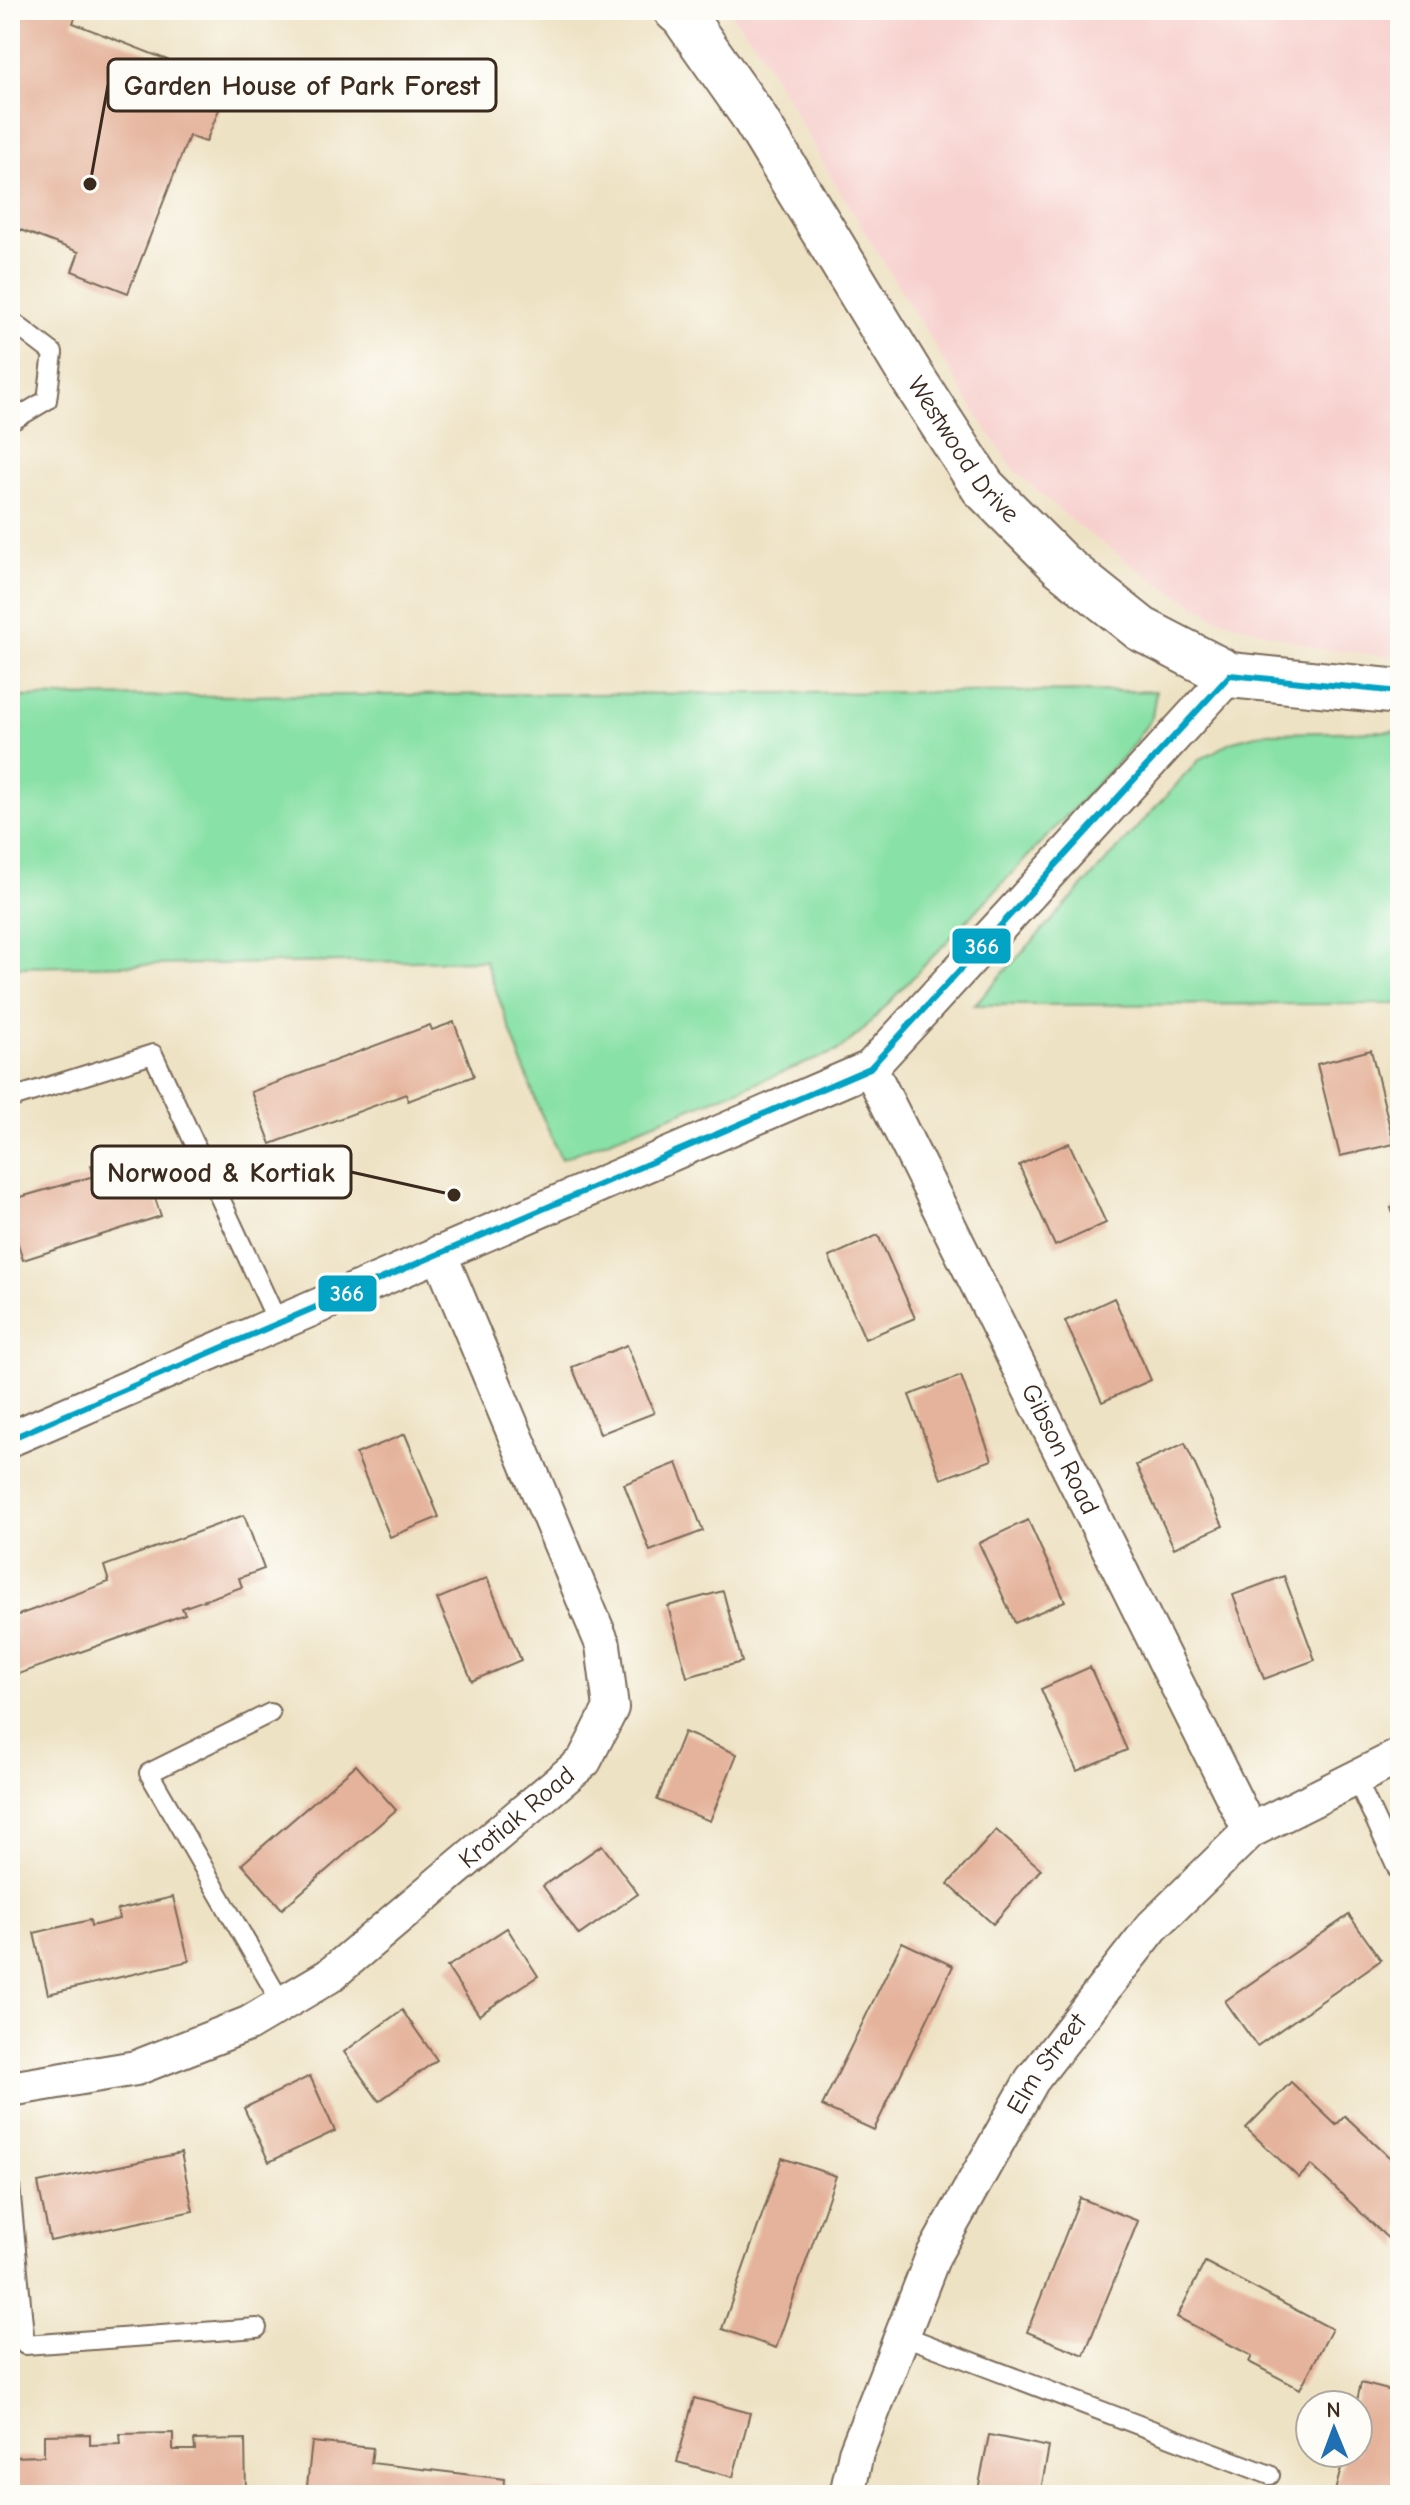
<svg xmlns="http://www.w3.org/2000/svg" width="1410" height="2505" font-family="'Comic Neue',sans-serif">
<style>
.built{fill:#f7d0ce}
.green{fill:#88e1a6;stroke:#628662;stroke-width:2}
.building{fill:#e5b39b}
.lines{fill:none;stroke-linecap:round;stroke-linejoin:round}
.service-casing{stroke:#7a6a58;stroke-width:22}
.minor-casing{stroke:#7a6a58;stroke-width:38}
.tertiary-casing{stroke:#7a6a58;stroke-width:48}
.service{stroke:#fff;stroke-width:18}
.minor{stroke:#fff;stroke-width:34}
.tertiary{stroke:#fff;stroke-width:44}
.bus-1-casing{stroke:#fdfcf7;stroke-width:12}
.bus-1{stroke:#03a3c5;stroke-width:6}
.labels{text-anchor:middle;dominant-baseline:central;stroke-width:7;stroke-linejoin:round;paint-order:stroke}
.street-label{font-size:26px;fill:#3b2a1e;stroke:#fdfcf7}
.leader{fill:none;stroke:#3b2a1e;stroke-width:3}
.callout-dot{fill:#3b2a1e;stroke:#fdfcf7;stroke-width:3}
.callout{fill:#fdfcf7;stroke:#3b2a1e;stroke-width:3}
.callout-label{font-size:28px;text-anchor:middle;font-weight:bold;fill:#3b2a1e}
.line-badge{stroke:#fdfcf7;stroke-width:3}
.badge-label{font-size:22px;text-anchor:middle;font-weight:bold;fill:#fff}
</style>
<rect width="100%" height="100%" fill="#fdfcf7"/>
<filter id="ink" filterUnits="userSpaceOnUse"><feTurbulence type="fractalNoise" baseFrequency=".0125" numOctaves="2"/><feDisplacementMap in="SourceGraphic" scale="16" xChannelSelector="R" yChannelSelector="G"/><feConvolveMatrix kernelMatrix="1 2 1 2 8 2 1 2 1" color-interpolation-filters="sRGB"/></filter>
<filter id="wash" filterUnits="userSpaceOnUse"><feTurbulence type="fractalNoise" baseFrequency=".006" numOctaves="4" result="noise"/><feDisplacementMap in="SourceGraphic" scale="32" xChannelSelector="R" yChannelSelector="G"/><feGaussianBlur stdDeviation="1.8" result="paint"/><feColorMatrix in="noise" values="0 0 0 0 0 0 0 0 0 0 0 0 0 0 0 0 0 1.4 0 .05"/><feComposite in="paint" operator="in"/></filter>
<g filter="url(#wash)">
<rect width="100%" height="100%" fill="#eee2c4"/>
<path class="built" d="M728,10H1400V657L1320,649L1217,618L1149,577L1073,522L1016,472L980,420L826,168L756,44Z"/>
<g class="green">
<path d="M1156,691L1152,717L1130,749L859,1034L837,1051L561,1159L538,1107L485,960L10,967V697Z"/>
<path d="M1400,731V1004L974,1005L1199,760L1233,741L1264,733Z"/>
</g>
<g id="blocks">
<g class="building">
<path d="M12,10H78L73,23L229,84L206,142L189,136L128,293L72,271L79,252L10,226Z"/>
<path d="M454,1022L474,1076L408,1101L406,1094L271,1144L251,1092L430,1025L432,1030Z"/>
<path d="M1371,1050L1394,1144L1340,1156L1317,1064Z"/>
<path d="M1069,1143L1106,1223L1055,1246L1019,1165Z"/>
<path d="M139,1150L161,1216L23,1260L10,1218V1200L94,1176L91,1166Z"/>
<path d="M1400,1205V1232H1399L1391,1208Z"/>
<path d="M878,1235L915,1318L865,1339L829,1257Z"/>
<path d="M1114,1298L1151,1380L1102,1402L1065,1321Z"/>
<path d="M627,1345L654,1413L600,1434L572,1367Z"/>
<path d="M961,1376L992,1460L941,1479L909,1395Z"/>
<path d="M405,1434L439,1517L390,1537L356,1454Z"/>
<path d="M1185,1443L1223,1526L1174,1548L1136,1465Z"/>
<path d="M677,1463L703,1531L650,1551L624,1484Z"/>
<path d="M244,1515L264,1569L239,1578L242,1587L182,1608L185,1614L156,1625L10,1677V1618L109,1582L104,1566Z"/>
<path d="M1028,1520L1065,1601L1015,1623L979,1543Z"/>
<path d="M1284,1576L1315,1660L1264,1679L1233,1595Z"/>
<path d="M487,1578L521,1660L472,1681L437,1599Z"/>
<path d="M723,1591L742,1662L687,1677L668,1606Z"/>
<path d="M1090,1667L1127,1750L1077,1771L1041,1689Z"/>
<path d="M684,1732L737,1754L710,1821L657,1800Z"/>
<path d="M356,1765L396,1810L282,1909L242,1864Z"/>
<path d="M996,1830L1041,1869L993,1924L948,1884Z"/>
<path d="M602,1845L638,1894L579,1935L543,1886Z"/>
<path d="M173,1897L189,1961L48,1994L34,1933L90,1920L91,1926L119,1919L117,1910Z"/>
<path d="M1349,1915L1381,1960L1257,2046L1225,2001Z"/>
<path d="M507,1928L538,1976L479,2015L447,1967Z"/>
<path d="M902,1942L953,1966L874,2130L822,2106Z"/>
<path d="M402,2010L437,2060L379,2101L344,2052Z"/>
<path d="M310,2076L335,2131L269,2162L244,2108Z"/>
<path d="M1291,2082L1336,2125L1345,2116L1400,2167V2250L1311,2165L1299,2178L1246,2128Z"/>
<path d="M181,2153L193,2211L50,2241L38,2183Z"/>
<path d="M782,2158L836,2176L776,2348L722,2329Z"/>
<path d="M1080,2198L1138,2221L1084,2355L1027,2332Z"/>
<path d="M1205,2262L1332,2329L1300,2389L1249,2362L1252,2356L1177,2317Z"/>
<path d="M1361,2383L1400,2393V2468L1392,2495H1334L1345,2453H1358V2405H1356Z"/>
<path d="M694,2398L750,2413L733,2477L677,2462Z"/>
<path d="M173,2433V2450H195L194,2440L245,2439L246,2495H10V2457L44,2456V2435L90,2434V2445L121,2444L120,2434Z"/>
<path d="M989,2435L1049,2447L1040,2495H977Z"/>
<path d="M312,2442L373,2448L371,2463L505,2479L504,2491L523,2493V2495H306Z"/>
<path d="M531,2489L568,2493V2495H530Z"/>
</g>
</g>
</g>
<g filter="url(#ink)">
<use href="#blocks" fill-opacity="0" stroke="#7a6a58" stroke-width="2"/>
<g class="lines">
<g class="service-casing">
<g id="service">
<path d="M10,320L53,353L47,400L10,422"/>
<path d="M12,1098L153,1054L278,1323"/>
<path d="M270,1713L149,1773L282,2004"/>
<path d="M1356,1778L1400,1874"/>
<path d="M10,2186L25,2345L257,2328"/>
<path d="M902,2335L1270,2475"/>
</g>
</g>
<g class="minor-casing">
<g id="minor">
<path id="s1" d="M870,1068L1250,1831"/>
<path d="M10,1439L870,1068L1230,675"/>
<path id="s2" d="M10,2089L136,2068L248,2024L329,1976L584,1761L611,1708L603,1645L439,1253"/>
<path id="s3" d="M847,2495L856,2453L933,2256L1032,2080L1152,1927L1250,1831L1400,1756"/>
</g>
</g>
<g class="tertiary-casing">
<g id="tertiary">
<path id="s4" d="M676,10L683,16L752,114L912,377L983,487L1061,565L1141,629L1230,675L1400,692"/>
</g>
</g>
<use href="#service" class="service"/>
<use href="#minor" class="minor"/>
<use href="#tertiary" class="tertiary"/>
<g class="bus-1-casing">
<g id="bus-1">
<path d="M1230,675L1400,692"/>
<path d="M10,1439L870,1068L1230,675"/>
</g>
</g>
<use href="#bus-1" class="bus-1"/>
</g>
</g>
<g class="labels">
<g class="street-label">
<text stroke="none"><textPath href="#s4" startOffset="526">Westwood Drive</textPath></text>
<text stroke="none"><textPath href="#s1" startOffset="426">Gibson Road</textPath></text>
<text stroke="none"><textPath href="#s2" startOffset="588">Krotiak Road</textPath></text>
<text stroke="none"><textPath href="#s3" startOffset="478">Elm Street</textPath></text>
</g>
</g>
<path class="leader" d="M90 184L108 85M454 1195L351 1172"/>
<g class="callout-dot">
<circle cx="90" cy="184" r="8"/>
<circle cx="454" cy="1195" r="8"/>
</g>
<g class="callout">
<rect x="108" y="59" width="388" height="52" rx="8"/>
<rect x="92" y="1146" width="259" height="52" rx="8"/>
</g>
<g class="callout-label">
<text x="302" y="95">Garden House of Park Forest</text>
<text x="221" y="1182">Norwood &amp; Kortiak</text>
</g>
<g class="line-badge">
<rect x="951" y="927" width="61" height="38" rx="8" fill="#03a3c5"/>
<rect x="317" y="1274" width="61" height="39" rx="8" fill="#03a3c5"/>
</g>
<g class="badge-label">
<text x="982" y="954">366</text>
<text x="347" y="1301">366</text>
</g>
<rect width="1410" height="2505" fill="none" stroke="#fdfcf7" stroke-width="40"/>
<g transform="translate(1334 2429) rotate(359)"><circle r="38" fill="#fdfcf7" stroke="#afa8a0" stroke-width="2"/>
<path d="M0-6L14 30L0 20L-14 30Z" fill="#1f6fb2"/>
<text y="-12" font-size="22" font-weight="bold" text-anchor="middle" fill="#3b2a1e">N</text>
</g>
</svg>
